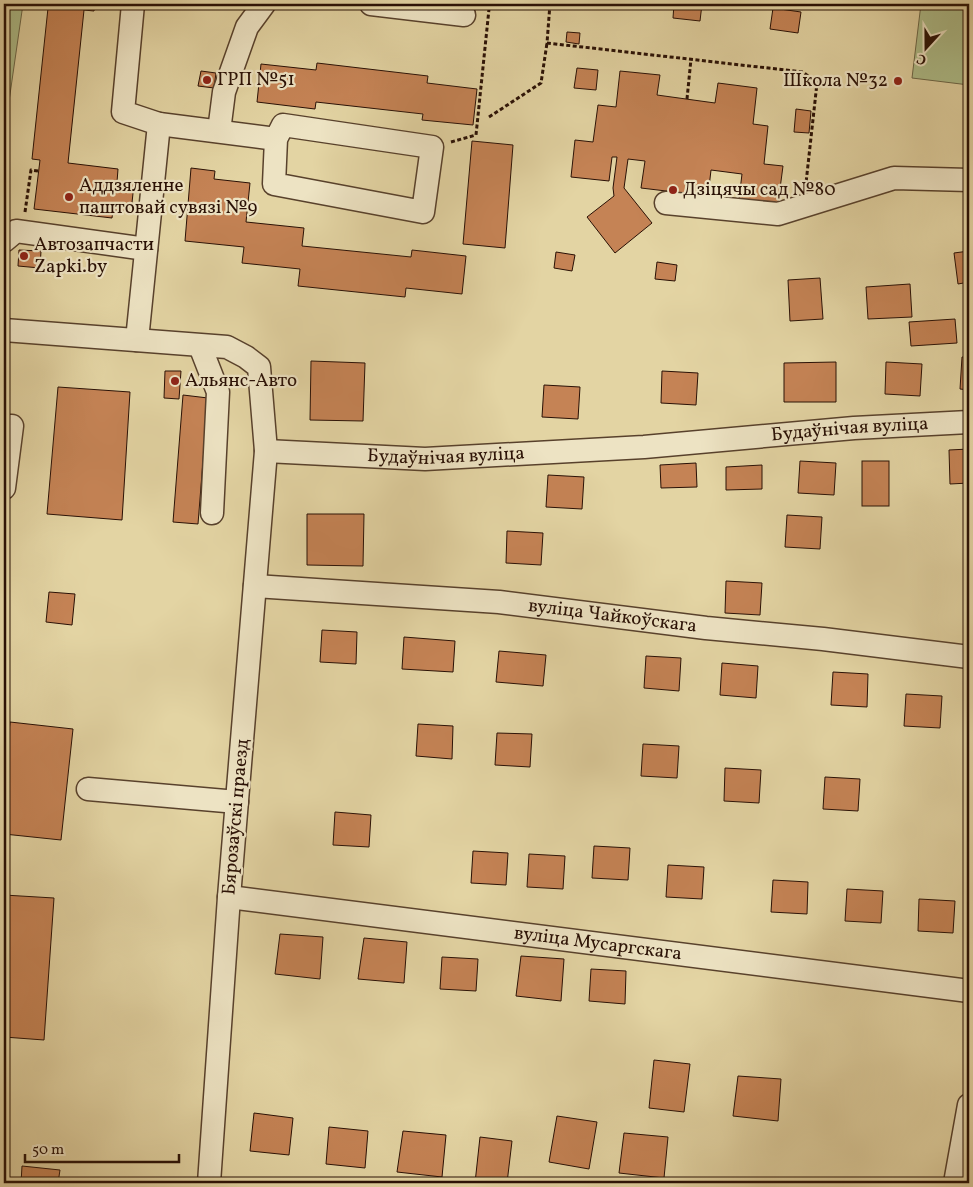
<svg xmlns="http://www.w3.org/2000/svg" width="973" height="1187" font-family="Vollkorn,serif">
<style>
.green{fill:#aebe8a;stroke:#6c6748}
.building{fill:#c58355;stroke:#291005}
.lines{fill:none;stroke-linecap:round;stroke-linejoin:round}
.minor-casing{stroke:#58412c;stroke-width:25}
.path{stroke:#291005;stroke-width:3;stroke-dasharray:4 2.5;stroke-linecap:butt}
.minor{stroke:#ede3c3;stroke-width:22}
.poi-dot{fill:#8f2418;stroke:#ede3c3;stroke-width:2}
.labels{text-anchor:middle;dominant-baseline:central;stroke-width:4.5;stroke-linejoin:round;paint-order:stroke}
.poi-label{font-size:19px;fill:#291005;stroke:#ede3c3;text-anchor:start}
.street-label{font-size:19px;fill:#291005;stroke:#ede3c3}
</style>
<rect width="100%" height="100%" fill="#e3d4a3"/>
<filter id="stains"><feTurbulence type="fractalNoise" baseFrequency=".004" numOctaves="4"/><feColorMatrix values="0 0 0 0 .2 0 0 0 0 .09 0 0 0 0 .02 0 0 0 .5 -.17"/></filter>
<radialGradient id="worn" r=".72"><stop offset=".6" stop-color="#630" stop-opacity="0"/><stop offset="1" stop-color="#630" stop-opacity=".3"/></radialGradient>
<g class="green">
<path d="M4,4H23L4,136Z"/>
<path d="M921,4H969V85L912,78Z"/>
</g>
<g class="building">
<path d="M57,4H95L94,11L84,10L68,163L118,169L117,182L134,184L131,212L113,210L112,218L34,209L40,160L32,159L48,8L57,9Z"/>
<path d="M674,4H702L700,21L673,18Z"/>
<path d="M773,8L801,12L798,33L770,29Z"/>
<path d="M567,32L580,33L579,44L566,42Z"/>
<path d="M317,63L428,76L427,83L477,89L473,125L422,120L423,114L316,102L315,109L257,102L261,64L316,70Z"/>
<path d="M577,68L598,70L596,90L574,88Z"/>
<path d="M201,71L216,73L214,88L198,86Z"/>
<path d="M620,71L660,75L657,95L715,103L718,83L757,88L753,124L768,126L764,164L783,166L778,204L739,199L742,174L711,170L708,196L641,188L645,161L628,159L624,188L652,223L615,253L587,217L614,196L613,188L617,157H612L609,181L571,177L575,140L593,142L598,105L616,107Z"/>
<path d="M796,109L811,111L809,133L794,132Z"/>
<path d="M472,141L513,145L505,248L463,244Z"/>
<path d="M191,168L215,171L214,179L250,183L246,222L304,228L302,246L411,257L412,250L466,256L462,294L406,288L405,297L298,286L300,269L242,263L244,247L185,241Z"/>
<path d="M19,250L41,251L40,268L18,266Z"/>
<path d="M969,251V282L958,284L954,253Z"/>
<path d="M556,252L575,255L572,271L554,268Z"/>
<path d="M657,262L677,265L675,281L655,279Z"/>
<path d="M820,278L823,319L790,321L788,280Z"/>
<path d="M910,284L912,317L868,319L866,287Z"/>
<path d="M955,319L957,343L911,346L909,322Z"/>
<path d="M962,357H969V390L960,389Z"/>
<path d="M311,361L365,363L363,421L310,420Z"/>
<path d="M836,362V402H784V363Z"/>
<path d="M886,362L922,364L920,396L885,394Z"/>
<path d="M165,371H181L179,399L164,398Z"/>
<path d="M662,371L698,373L696,405L661,403Z"/>
<path d="M544,385L580,387L578,419L542,417Z"/>
<path d="M58,387L130,392L122,520L47,514Z"/>
<path d="M183,395L208,398L198,524L173,522Z"/>
<path d="M969,449V483L950,484L949,450Z"/>
<path d="M800,461L836,463L834,495L798,493Z"/>
<rect x="862" y="461" width="27" height="45"/>
<path d="M696,463L697,487L661,488L660,465Z"/>
<path d="M762,465V489L726,490V467Z"/>
<path d="M548,475L584,477L582,509L546,507Z"/>
<path d="M307,514H364L363,566L307,565Z"/>
<path d="M787,515L822,517L820,549L785,547Z"/>
<path d="M507,531L543,533L541,565L506,563Z"/>
<path d="M726,581L762,583L760,615L725,613Z"/>
<path d="M49,592L75,594L72,625L46,622Z"/>
<path d="M322,630L357,632L356,664L320,662Z"/>
<path d="M404,637L455,641L453,672L402,669Z"/>
<path d="M499,651L546,655L543,686L496,682Z"/>
<path d="M646,656L681,658L679,691L644,688Z"/>
<path d="M722,663L758,666L756,698L720,695Z"/>
<path d="M833,672L868,674L867,707L831,705Z"/>
<path d="M906,694L942,696L940,728L904,726Z"/>
<path d="M10,722L73,729L61,840L4,834V781Z"/>
<path d="M418,724L453,726L452,759L416,756Z"/>
<path d="M497,733L532,734L530,767L495,765Z"/>
<path d="M643,744L679,746L677,778L641,776Z"/>
<path d="M725,768L761,770L759,803L724,801Z"/>
<path d="M825,777L860,779L858,811L823,809Z"/>
<path d="M335,812L371,815L369,847L333,845Z"/>
<path d="M594,846L630,848L628,880L592,878Z"/>
<path d="M473,851L508,853L506,885L471,883Z"/>
<path d="M529,854L565,856L563,889L527,887Z"/>
<path d="M668,865L704,867L702,899L666,897Z"/>
<path d="M773,880L808,882L807,914L771,912Z"/>
<path d="M847,889L883,891L881,923L845,921Z"/>
<path d="M4,895L54,898L44,1040L4,1037Z"/>
<path d="M919,899L955,901L953,933L918,931Z"/>
<path d="M280,934L323,937L320,979L275,974Z"/>
<path d="M364,938L407,942L404,983L358,979Z"/>
<path d="M521,956L564,959L561,1001L516,996Z"/>
<path d="M442,957L478,959L476,991L440,989Z"/>
<path d="M591,969L626,971L625,1004L589,1001Z"/>
<path d="M654,1060L690,1064L684,1112L649,1108Z"/>
<path d="M738,1076L781,1079L778,1121L733,1116Z"/>
<path d="M254,1113L293,1118L289,1155L250,1151Z"/>
<path d="M557,1116L597,1122L589,1169L549,1162Z"/>
<path d="M329,1127L368,1131L365,1168L326,1164Z"/>
<path d="M403,1131L446,1135L442,1177L397,1172Z"/>
<path d="M624,1133L668,1137L664,1178L619,1173Z"/>
<path d="M480,1137L512,1141L507,1183H475Z"/>
<path d="M22,1166L60,1170L58,1183H21Z"/>
</g>
<g class="lines">
<g class="minor-casing">
<g id="minor">
<path d="M133,4L123,112L159,124L137,340"/>
<path d="M371,4L464,15"/>
<path d="M159,124L276,139L274,184L423,212L432,147L283,125L276,139"/>
<path d="M219,131L224,92L247,27L264,4"/>
<path d="M666,203L778,214L894,178L969,180"/>
<path d="M4,241L16,231L146,249"/>
<path d="M4,330L227,347L246,357L259,367L266,451L229,897L209,1183"/>
<path d="M200,346L218,392L212,513"/>
<path d="M4,426H12L4,488"/>
<path id="s1" d="M266,451L425,459L644,447L854,428L969,422"/>
<path id="s2" d="M255,586L499,602L706,628L823,639L969,657"/>
<path d="M88,789L237,802"/>
<path id="s3" d="M229,897L969,991"/>
<path d="M955,1183L969,1105"/>
</g>
</g>
<g class="path">
<path d="M550,4L547,43L803,72L817,83L806,183"/>
<path d="M687,99L691,59"/>
<path d="M489,117L541,83L547,43"/>
<path d="M451,142L476,135L489,9L497,4"/>
<path d="M25,212L31,170L38,171"/>
</g>
<use href="#minor" class="minor"/>
</g>
<g class="poi-dot">
<circle cx="207" cy="80" r="5"/>
<circle cx="898" cy="81" r="5"/>
<circle cx="673" cy="190" r="5"/>
<circle cx="69" cy="197" r="5"/>
<circle cx="24" cy="256" r="5"/>
<circle cx="175" cy="381" r="5"/>
</g>
<g class="labels">
<g class="poi-label">
<text x="217" y="80">ГРП №51</text>
<text x="888" y="81" text-anchor="end">Школа №32</text>
<text x="79" y="186">Аддзяленне<tspan x="79" dy="22">паштовай сувязі №9</tspan></text>
<text x="683" y="190">Дзіцячы сад №80</text>
<text x="34" y="245">Автозапчасти<tspan x="34" dy="22">Zapki.by</tspan></text>
<text x="185" y="381">Альянс-Авто</text>
</g>
<g class="street-label">
<text stroke="none"><textPath href="#s1" startOffset="585">Будаўнічая вуліца</textPath></text>
<text stroke="none"><textPath href="#s1" startOffset="180">Будаўнічая вуліца</textPath></text>
<text stroke="none"><textPath href="#s2" startOffset="359">вуліца Чайкоўскага</textPath></text>
<text transform="translate(236 817) rotate(-85)">Бярозаўскі праезд</text>
<text stroke="none"><textPath href="#s3" startOffset="372">вуліца Мусаргскага</textPath></text>
</g>
</g>
<rect width="973" height="1187" fill="none" stroke="#e3d4a3" stroke-width="20"/>
<rect x="5" y="5" width="963" height="1177" fill="none" stroke="#291005" stroke-width="2.5"/>
<rect x="10" y="10" width="953" height="1167" fill="none" stroke="#291005"/>
<g transform="translate(926 48) rotate(201)" stroke="#ede3c3" stroke-width="4" paint-order="stroke">
<path d="M0-4L9 19L0 12L-9 19Z" fill="#291005"/>
<text y="-8" font-size="14" font-weight="bold" text-anchor="middle" fill="#291005">С</text>
</g>
<path d="M25 1154v8h154v-8" fill="none" stroke="#291005" stroke-width="2.5"/>
<text x="32" y="1154" font-size="15" fill="#291005" stroke="#ede3c3" stroke-width="4" paint-order="stroke">50 m</text>
<rect width="100%" height="100%" filter="url(#stains)"/>
<rect width="100%" height="100%" fill="url(#worn)"/>
</svg>
